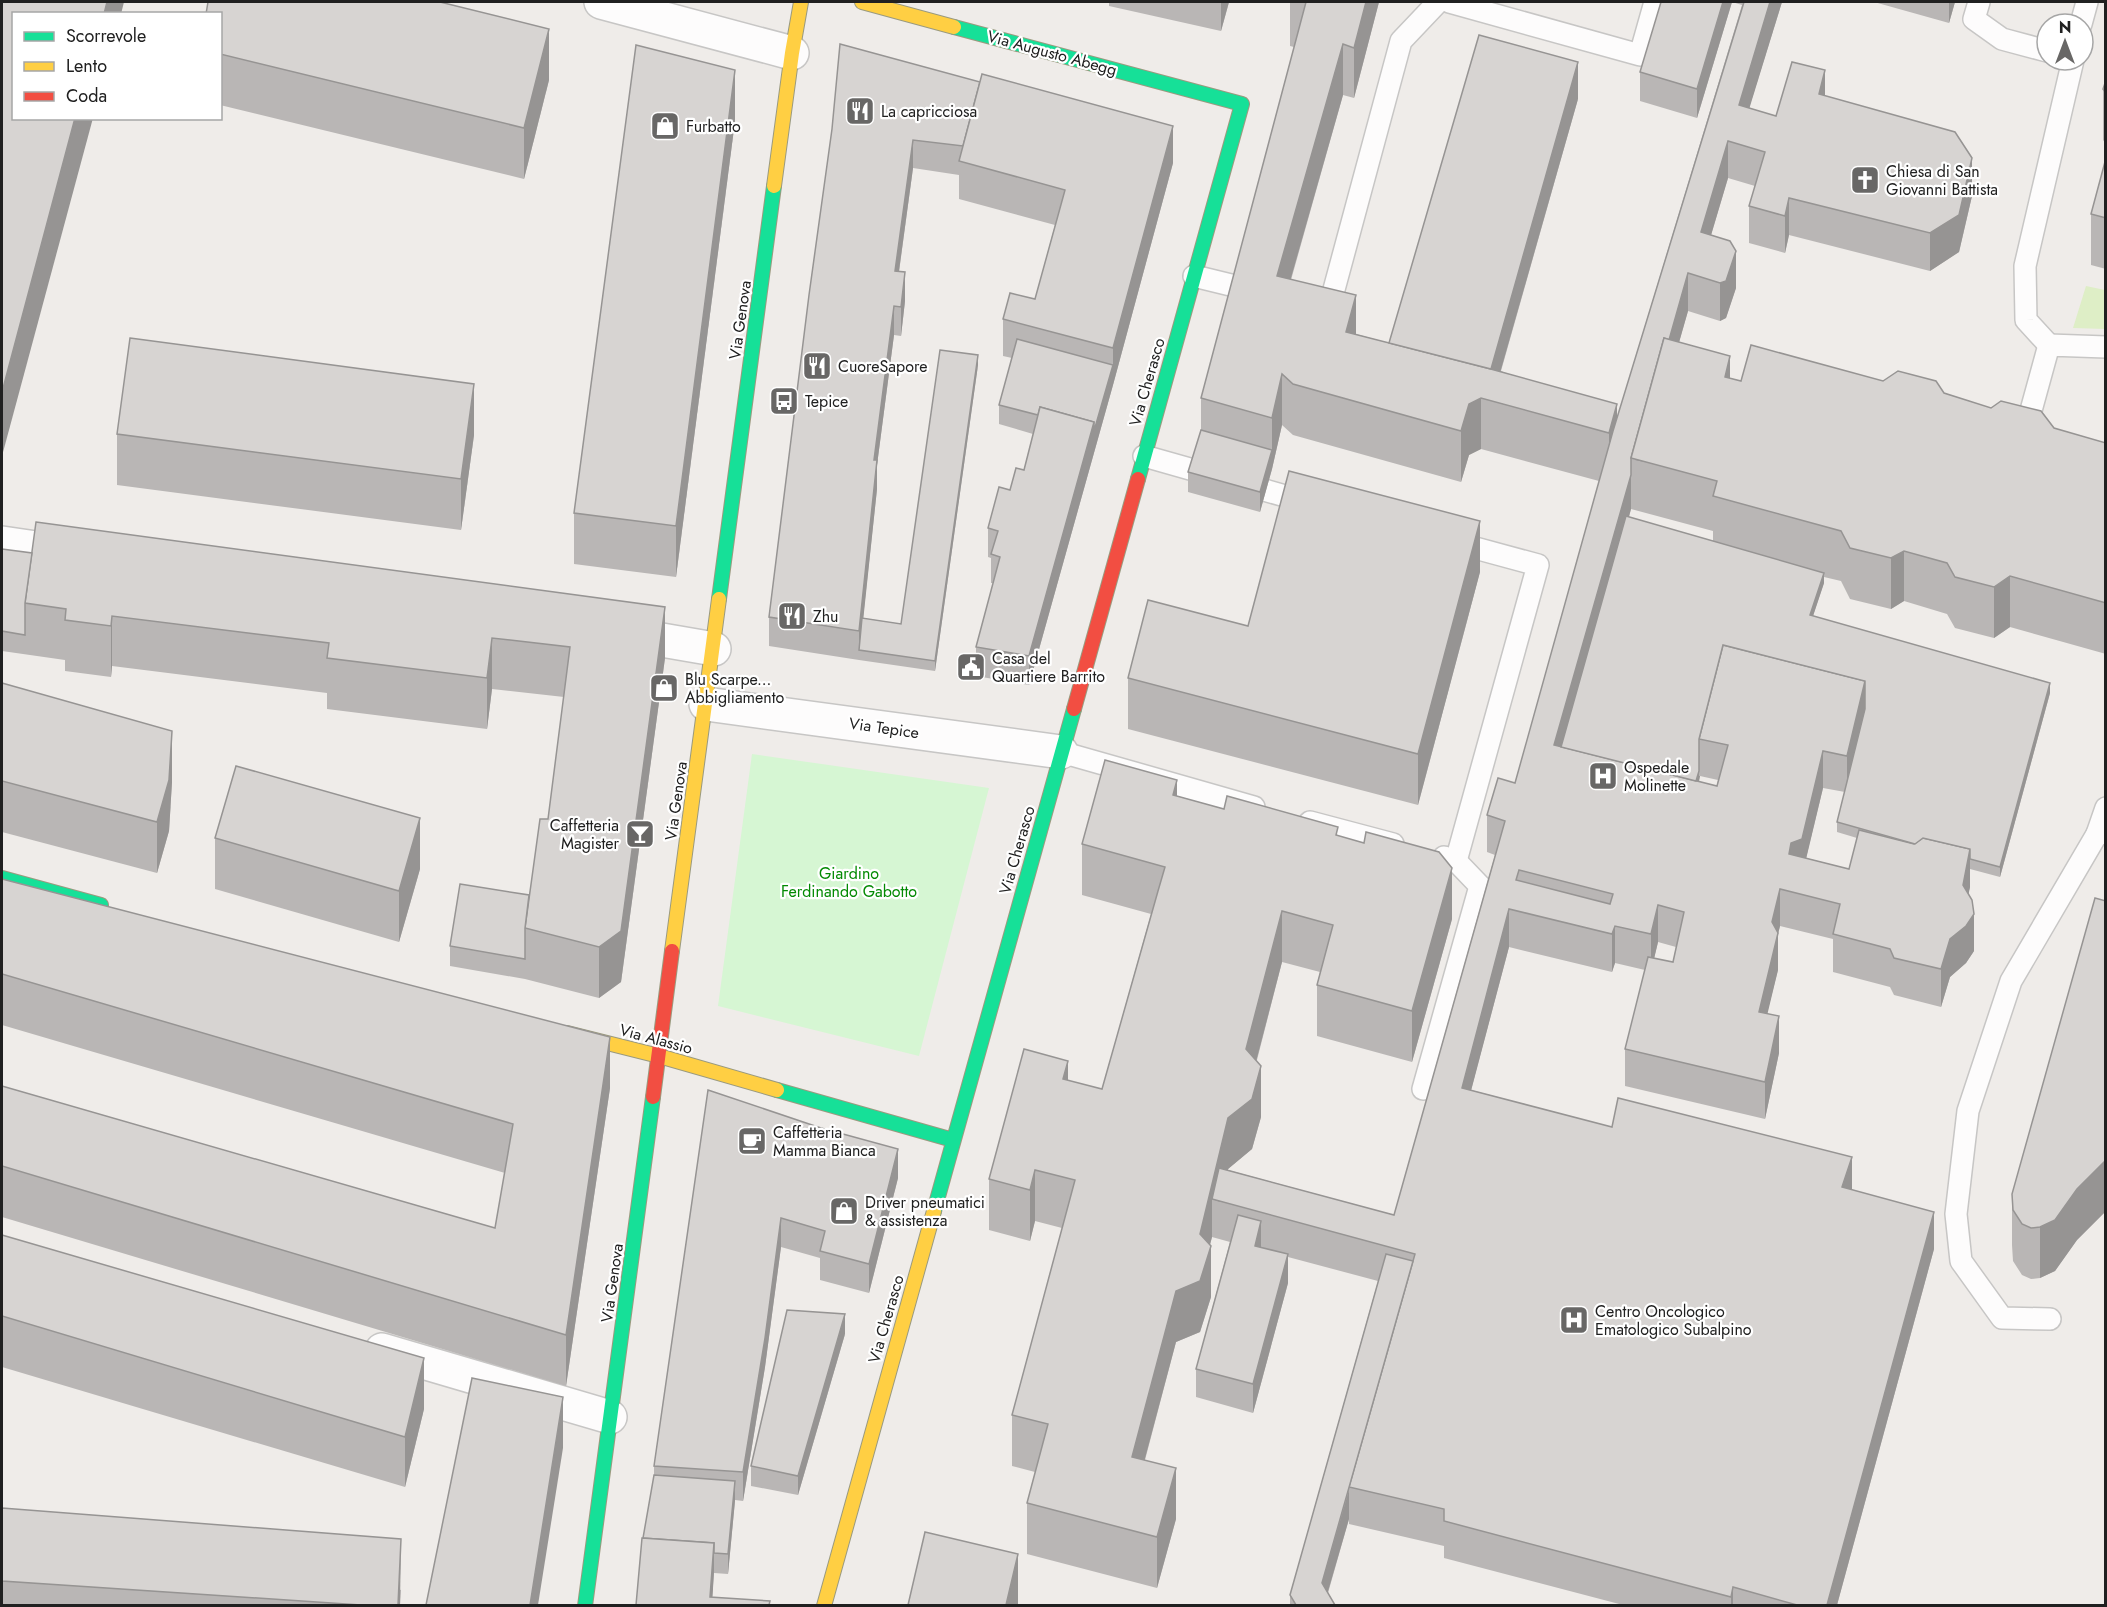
<svg xmlns="http://www.w3.org/2000/svg" width="2107" height="1607" font-family="Jost,sans-serif">
<style>
.grass{fill:#deeec6}
.park{fill:#d6f6d3}
.lines{fill:none;stroke-linecap:round;stroke-linejoin:round}
.lane-casing{stroke:#c7c6c5;stroke-width:24}
.street-casing{stroke:#c7c6c5;stroke-width:36}
.fast-casing{stroke:#9a9a7f;stroke-width:16}
.slow-casing{stroke:#9a9a7f;stroke-width:16}
.jam-casing{stroke:#9a9a7f;stroke-width:16}
.lane{stroke:#fdfcfc;stroke-width:21}
.street{stroke:#fdfcfc;stroke-width:33}
.fast{stroke:#16e098;stroke-width:14}
.slow{stroke:#ffcf43;stroke-width:14}
.jam{stroke:#f24e42;stroke-width:14}
.wall{fill:#b9b6b5;fill-rule:evenodd}
.shaded-wall{fill:#969493}
.building{fill:#d7d4d2;stroke:#969493;stroke-width:1.5;fill-rule:evenodd}
.labels{text-anchor:middle;dominant-baseline:central;stroke-width:4.5;stroke-linejoin:round;paint-order:stroke}
.street-label{font-size:16px;fill:#202020;stroke:#fff}
.poi-label{font-size:16px;fill:#202020;stroke:#fff;text-anchor:start}
.park-label{font-size:16px;fill:#038a03;stroke:#fff}
</style>
<rect width="100%" height="100%" fill="#efece9"/>
<path class="grass" d="M2086,286L2105,290V329L2073,328Z"/>
<path class="park" d="M752,754L989,788L919,1056L718,1006Z"/>
<g class="lines">
<g class="lane-casing">
<g id="lane">
<path d="M1449,2L1640,55L1655,2"/>
<path d="M1979,2L1974,19L2002,39L2047,51"/>
<path d="M2081,24L2087,2"/>
<path d="M1194,276L1243,288"/>
<path d="M1319,305L1329,308L1401,41L1438,2"/>
<path d="M2049,345L2026,320L2025,266L2073,60"/>
<path d="M2024,436L2049,345L2106,347"/>
<path d="M1144,456L1310,503"/>
<path d="M1453,542L1538,565L1456,861"/>
<path d="M1061,752L1254,807"/>
<path d="M2106,808L2097,834L2106,833"/>
<path d="M1310,822L1393,844"/>
<path d="M1423,1089L1480,886L1456,861L1444,857"/>
<path d="M2050,1319L2002,1318L1961,1261L1956,1214L1968,1111L2011,981L2097,834"/>
</g>
</g>
<g class="street-casing">
<g id="street">
<path d="M601,2L792,53"/>
<path d="M2,543L77,554"/>
<path d="M621,633L714,649"/>
<path d="M706,704L1061,752"/>
<path d="M382,1350L610,1417"/>
</g>
</g>
<g class="fast-casing">
<g id="fast">
<path d="M954,27L1242,104L1138,479"/>
<path d="M719,599L774,186"/>
<path d="M2,878L101,905"/>
<path d="M777,1090L953,1140"/>
<path d="M934,1211L1074,709"/>
<path d="M585,1606L653,1097"/>
</g>
</g>
<g class="slow-casing">
<g id="slow">
<path d="M862,2L954,27"/>
<path d="M774,186L792,53L801,2"/>
<path d="M672,951L719,599"/>
<path d="M567,1033L659,1056L777,1090"/>
<path d="M824,1606L934,1211"/>
</g>
</g>
<g class="jam-casing">
<g id="jam">
<path d="M1074,709L1138,479"/>
<path d="M653,1097L672,951"/>
</g>
</g>
<use href="#lane" class="lane"/>
<use href="#street" class="street"/>
<use href="#fast" class="fast"/>
<use href="#slow" class="slow"/>
<use href="#jam" class="jam"/>
</g>
<g class="wall">
<path d="M1109,2H1229L1221,31L1109,6Z"/>
<path d="M1290,2H1379L1354,98L1343,95L1291,280L1356,334L1389,343L1578,99L1501,371L1617,418L1742,5L1732,2L1697,118L1640,101V72L1661,2H1782L1749,108L1776,116L1825,96L1972,196L1959,252L1930,271L1789,235L1785,253L1749,243V206L1755,186L1728,178L1711,235L1736,288L1726,318L1720,321L1688,311L1679,342L1730,378L1741,381H1883L1944,393L2054,428L2106,443V654L2010,627L1994,638L1955,628L1947,614L1904,601L1891,609L1850,599L1841,581L1824,577V583L1813,616L2050,693L2000,877L1970,869V887L1968,894L1974,951L1966,963L1950,977L1941,1007L1894,995L1890,987L1833,972V939L1780,926L1778,934V970L1767,1013L1779,1053L1765,1119L1625,1086V1049L1645,970L1615,963L1612,972L1509,947L1471,1090L1852,1190L1934,1249L1837,1605H1623L1444,1558V1546L1349,1524V1519L1328,1593L1335,1605H1290V1595L1378,1281L1288,1257V1283L1253,1413L1196,1397V1369L1230,1242L1212,1237L1210,1245L1211,1297L1200,1332L1176,1342L1145,1460L1176,1519L1157,1588L1027,1554V1503L1035,1472L1012,1466V1415L1062,1228L1035,1221L1030,1241L989,1230V1179L1068,1081L1102,1089L1151,914L1082,895V844L1177,796L1224,809L1338,835L1452,919L1412,1062L1317,1036V985L1320,972L1282,962L1257,1060L1261,1117L1252,1149L1228,1169V1170L1394,1215L1495,855L1487,852V815L1515,783L1599,481L1481,449L1469,455L1461,482L1293,435L1282,425L1272,469L1260,512L1188,492V472L1201,430V398L1294,47L1290,46ZM1631,509L1713,531V541L1629,517ZM1700,776L1718,780L1717,786L1699,782ZM1823,788L1845,792L1837,822V832L1857,838L1849,869L1806,858ZM1658,942L1676,947L1673,962L1654,958Z"/>
<path d="M1874,2H1955L1949,23Z"/>
<path d="M220,14L549,80L524,179L220,105Z"/>
<path d="M2106,80V144L2103,140V89Z"/>
<path d="M735,121L676,577L574,564V513Z"/>
<path d="M832,129L1173,163L1113,385L1029,685L976,676V647L993,583H991V558L988,557V528L1010,490L1024,470L1033,434L999,424V405L1012,358L1003,356V319L1035,299L1055,225L959,199V175L913,168L899,272L905,301L901,336L894,335L877,465V489L863,618L901,624L978,365L935,671L859,660L769,646V617Z"/>
<path d="M2106,158V269L2091,265V214Z"/>
<path d="M117,434L474,435L461,530L117,485Z"/>
<path d="M2,549L665,658L621,982L599,998L525,979L450,966V946L529,895L548,819L564,697L492,689L487,729L327,709V693L112,666L111,677L65,671V660L2,651Z"/>
<path d="M1480,572L1418,805L1128,729V678L1248,626Z"/>
<path d="M2,683L172,782L169,831L157,873L2,832Z"/>
<path d="M215,838L420,869L399,942L215,889Z"/>
<path d="M2,879L610,1088L566,1386L2,1217V1086L495,1228L505,1173L2,1025Z"/>
<path d="M2106,901V1211L2077,1240L2055,1271L2040,1278L2031,1279L2022,1275L2013,1261L2012,1245V1194Z"/>
<path d="M708,1090L898,1178L869,1293L820,1280V1258L781,1247L765,1367L743,1501L735,1500L728,1574L714,1573L712,1597L770,1605H636L643,1538L654,1475V1466Z"/>
<path d="M2,1235L424,1409L405,1487L2,1367Z"/>
<path d="M845,1334L798,1495L751,1486V1466Z"/>
<path d="M2,1508L401,1590L400,1605H2Z"/>
</g>
<g class="shaded-wall">
<path d="M107,2H124L121,14H104Z"/>
<path d="M1221,2H1229L1221,31Z"/>
<path d="M1366,2H1379L1354,98V48Z"/>
<path d="M1723,2H1732L1697,118V89Z"/>
<path d="M1770,2H1782L1739,142V105Z"/>
<path d="M1949,2H1955L1949,23Z"/>
<path d="M549,29V80L524,179V128Z"/>
<path d="M1343,44V95L1277,327V276Z"/>
<path d="M1578,62V99L1492,401L1487,381Z"/>
<path d="M735,70V121L676,577V526Z"/>
<path d="M1825,70V107L1819,94Z"/>
<path d="M75,118H93L2,456V392Z"/>
<path d="M1173,126V163L1113,385L1029,685V656L1094,422L1113,365V348Z"/>
<path d="M913,140V168L895,300V271Z"/>
<path d="M1728,141V178L1701,269V232Z"/>
<path d="M1972,158V196L1959,252L1930,271V233Z"/>
<path d="M1789,198V235L1785,253V216Z"/>
<path d="M1736,251V288L1726,318L1720,321V283Z"/>
<path d="M905,272V301L901,336V307Z"/>
<path d="M1688,273V311L1645,462L1635,460Z"/>
<path d="M1356,295V346L1346,332Z"/>
<path d="M894,306V335L877,465V489L860,650H859V631L874,460Z"/>
<path d="M978,355V365L935,671V661Z"/>
<path d="M1730,356V407L1725,377Z"/>
<path d="M1282,374V425L1272,469L1260,512V492L1272,450V418Z"/>
<path d="M474,384V435L461,530V479Z"/>
<path d="M1481,398V449L1469,455L1461,482V431L1469,404Z"/>
<path d="M1617,404V455L1609,484V433Z"/>
<path d="M1631,475V509L1562,752L1554,745Z"/>
<path d="M1480,521V572L1418,805V754Z"/>
<path d="M1904,551V601L1891,609V558Z"/>
<path d="M1824,573V583L1810,625V615Z"/>
<path d="M2010,576V627L1994,638V587Z"/>
<path d="M665,607V658L621,982L599,998V947Z"/>
<path d="M112,616V666L111,677V626Z"/>
<path d="M492,638V689L487,729V678Z"/>
<path d="M1865,681V719L1847,793V756Z"/>
<path d="M2050,683V693L2000,877V867Z"/>
<path d="M172,731V782L169,831L157,873V822Z"/>
<path d="M1823,751V788L1802,876L1789,854L1791,843Z"/>
<path d="M1699,771V776H1700L1695,797V787Z"/>
<path d="M1177,780V831L1173,795Z"/>
<path d="M420,818V869L399,942V891Z"/>
<path d="M1970,849V887L1963,922V885Z"/>
<path d="M1452,868V919L1412,1062V1011Z"/>
<path d="M1780,889V926L1778,934V970L1759,1049V1012L1772,922Z"/>
<path d="M1658,905V942L1651,972V934Z"/>
<path d="M1509,909V947L1462,1125V1088Z"/>
<path d="M1282,911V962L1246,1100V1049Z"/>
<path d="M1974,914V951L1966,963L1950,977L1941,1007V969L1950,939Z"/>
<path d="M1615,926V963L1612,972V934Z"/>
<path d="M1779,1016V1053L1765,1119V1082Z"/>
<path d="M610,1037V1088L566,1386V1335Z"/>
<path d="M1068,1061V1112L1063,1079Z"/>
<path d="M1261,1066V1117L1252,1149L1228,1169L1220,1202L1212,1199V1237L1204,1266L1211,1246V1297L1200,1332L1176,1342L1132,1507V1457L1176,1291L1200,1234L1228,1118Z"/>
<path d="M898,1149V1178L869,1293V1264Z"/>
<path d="M1852,1157V1194L1842,1187Z"/>
<path d="M2106,1160V1211L2077,1240L2055,1271L2040,1278V1227Z"/>
<path d="M1035,1170V1221L1030,1241V1190Z"/>
<path d="M1934,1212V1249L1837,1605H1827Z"/>
<path d="M781,1218V1247L765,1367L743,1501V1472Z"/>
<path d="M1261,1221V1250L1255,1246Z"/>
<path d="M1288,1254V1283L1253,1413V1384Z"/>
<path d="M845,1314V1334L798,1495V1476Z"/>
<path d="M424,1358V1409L405,1487V1437Z"/>
<path d="M563,1397V1448L538,1605H530Z"/>
<path d="M1176,1468V1519L1157,1588V1537Z"/>
<path d="M735,1481V1501L728,1574V1554Z"/>
<path d="M1349,1490V1519L1324,1605L1322,1583Z"/>
<path d="M401,1539L400,1605H398Z"/>
<path d="M714,1543V1572L712,1605L710,1597Z"/>
<path d="M1018,1554V1605H1006Z"/>
<path d="M1733,1587V1605H1731V1597Z"/>
</g>
<g class="building">
<path d="M2,2H107L104,14H14V118H75L2,392Z"/>
<path d="M208,2H440L549,29L524,128L220,54V14H206Z"/>
<path d="M1306,2H1366L1354,48L1343,44L1277,276L1356,295L1346,332L1487,368L1617,404L1609,433L1481,398L1469,404L1461,431L1293,384L1282,374L1272,418L1201,398Z"/>
<path d="M1661,2H1723L1697,89L1640,72Z"/>
<path d="M1744,2H1770L1739,105L1776,116L1792,62L1825,70L1819,94L1955,132L1972,158L1959,215L1930,233L1789,198L1785,216L1749,206L1765,152L1728,141L1701,232L1730,241L1736,251L1726,281L1720,283L1688,273L1669,340L1664,338L1631,458V475L1554,745L1717,786L1728,745L1699,739L1723,645L1865,681L1847,756L1823,751L1802,839L1791,843L1789,854L1849,869L1859,830L1914,844L1923,838L1970,849L1963,885L1972,900L1974,914L1966,926L1950,939L1941,969L1894,958L1890,949L1833,934L1840,904L1780,889L1772,922L1778,933L1759,1012L1779,1016L1765,1082L1625,1049L1648,957L1673,962L1684,912L1658,905L1651,934L1615,926L1612,934L1509,909L1462,1088L1612,1127L1618,1098L1852,1157L1842,1187L1934,1212L1827,1605H1797L1733,1587L1731,1597L1444,1521V1509L1349,1487L1415,1254L1212,1199L1219,1168L1394,1215L1505,821L1487,815L1498,778L1515,783L1613,431ZM1519,870L1613,894L1610,904L1516,880Z"/>
<path d="M1479,35L1578,62L1491,369L1389,343Z"/>
<path d="M840,44L980,82L963,146L913,140L895,271L905,272L901,307L894,306L874,460H877L859,631L769,617L809,295L832,129Z"/>
<path d="M636,45L735,70L676,526L574,513Z"/>
<path d="M982,74L1173,126L1113,348L1003,319L1010,293L1035,299L1065,190L959,161Z"/>
<path d="M2106,80V93L2103,89Z"/>
<path d="M2106,158V218L2091,214Z"/>
<path d="M130,338L474,384L461,479L117,434Z"/>
<path d="M1664,338L1730,356L1725,377L1741,381L1751,345L1883,381L1898,371L1936,381L1944,393L1991,408L2001,401L2041,411L2054,428L2106,443V603L2010,576L1994,587L1955,577L1947,563L1904,551L1891,558L1850,548L1841,531L1713,496L1717,481L1631,458Z"/>
<path d="M1017,339L1113,365L1094,431V422L1040,407L1038,415L999,405Z"/>
<path d="M940,350L978,355L935,661L859,650L862,618L901,624Z"/>
<path d="M1040,407L1094,422L1029,656L976,647L1000,557L991,554L998,531L988,528L999,487L1010,490L1016,468L1024,470Z"/>
<path d="M1201,430L1272,450L1260,492L1188,472Z"/>
<path d="M1289,471L1480,521L1418,754L1128,678L1148,600L1248,626Z"/>
<path d="M1626,516L1824,573L1810,615L2050,683L2000,867L1970,859V849L1923,838L1915,844L1837,822L1865,709V681L1723,645L1699,739V771L1696,781L1561,747Z"/>
<path d="M36,522L665,607L621,931L599,947L525,928L540,819H548L570,647L492,638L487,678L327,658L329,643L112,616L111,626L65,620L66,609L25,603Z"/>
<path d="M2,549L32,553L25,603V635L2,631Z"/>
<path d="M2,683L172,731L169,780L157,822L2,781Z"/>
<path d="M1105,760L1177,780L1173,795L1224,809L1227,796L1338,827L1336,835L1364,843L1366,832L1439,852L1452,868L1412,1011L1317,985L1333,925L1282,911L1246,1049L1261,1066L1252,1099L1228,1118L1200,1234L1211,1246L1200,1281L1176,1291L1132,1457L1176,1468L1157,1537L1027,1503L1048,1424L1012,1415L1075,1180L1035,1170L1030,1190L989,1179L1024,1049L1068,1061L1063,1079L1102,1089L1158,891L1165,867L1082,844Z"/>
<path d="M236,766L420,818L399,891L215,838Z"/>
<path d="M2,879L610,1037L566,1335L2,1166V1086L495,1228L513,1124L2,974Z"/>
<path d="M460,884L529,895L525,928V959L450,946Z"/>
<path d="M2095,898L2106,901V1160L2077,1189L2055,1220L2040,1227L2031,1228L2022,1224L2013,1210L2012,1194Z"/>
<path d="M708,1090L821,1128L898,1149L869,1264L820,1251L825,1231L781,1218L765,1338L743,1472L654,1466Z"/>
<path d="M1238,1215L1261,1221L1255,1246L1288,1254L1253,1384L1196,1369Z"/>
<path d="M2,1235L424,1358L405,1437L2,1316Z"/>
<path d="M1386,1254L1413,1261L1322,1583L1335,1605H1296L1290,1595Z"/>
<path d="M787,1310L845,1314L798,1476L751,1466Z"/>
<path d="M472,1378L563,1397L530,1605H426Z"/>
<path d="M654,1475L735,1481L728,1554L714,1553V1543L643,1538Z"/>
<path d="M2,1508L401,1539L398,1605H361L2,1581Z"/>
<path d="M925,1532L1018,1554L1006,1605H908Z"/>
<path d="M642,1538L714,1543L710,1597L770,1601L769,1605H636Z"/>
</g>
<defs>
<g id="restaurant-square" transform="scale(1.5)"><rect x="-9" y="-9" width="18" height="18" rx="4" fill="#686766" stroke="#fff"/><path d="M-5-6h1v4h1v-4h1v4h1v-4h1v5L-1.5 .5V6h-2V.5L-5-1ZM5-6V6H3V1.5H1.5Q1.5-4 5-6Z" fill="#fff"/></g>
<g id="shop-square" transform="scale(1.5)"><rect x="-9" y="-9" width="18" height="18" rx="4" fill="#686766" stroke="#fff"/><path d="M-5-2.5h2.3a2.7 3.5 0 0 1 5.4 0H5L5.5 6h-11ZM-1.5-2.5h3a1.5 2.3 0 0 0-3 0Z" fill="#fff"/></g>
<g id="church-square" transform="scale(1.5)"><rect x="-9" y="-9" width="18" height="18" rx="4" fill="#686766" stroke="#fff"/><path d="M-1.2-6h2.4v3.5h3.3v2.4h-3.3V6h-2.4V-.1h-3.3v-2.4h3.3Z" fill="#fff"/></g>
<g id="bus-square" transform="scale(1.5)"><rect x="-9" y="-9" width="18" height="18" rx="4" fill="#686766" stroke="#fff"/><path d="M-5-6H5V4H4V6H2V4H-2V6H-4V4H-5ZM-3.5-4V0h7V-4ZM-3.5 1.2v1.5H-2V1.2ZM2 1.2v1.5H3.5V1.2Z" fill="#fff"/></g>
<g id="civic-square" transform="scale(1.5)"><rect x="-9" y="-9" width="18" height="18" rx="4" fill="#686766" stroke="#fff"/><path d="M-.6-6.5H3V-4.5H.6V-3L4-1V1h2V6H-6V1h2V-1L-.6-3ZM-1.2 2.5V6h2.4V2.5Z" fill="#fff"/></g>
<g id="hospital-square" transform="scale(1.5)"><rect x="-9" y="-9" width="18" height="18" rx="4" fill="#686766" stroke="#fff"/><path d="M-5-5h3v3.5h4V-5h3V5h-3V1.5h-4V5h-3Z" fill="#fff"/></g>
<g id="bar-square" transform="scale(1.5)"><rect x="-9" y="-9" width="18" height="18" rx="4" fill="#686766" stroke="#fff"/><path d="M-6-5H6L.8 .8V4.5H3.5V6h-7V4.5H-.8V.8Z" fill="#fff"/></g>
<g id="cafe-square" transform="scale(1.5)"><rect x="-9" y="-9" width="18" height="18" rx="4" fill="#686766" stroke="#fff"/><path d="M-5.5-4.5H6V0H3Q3 3.5 0 3.5H-2.5Q-5.5 3.5-5.5 0ZM3-3.2v2h1.7v-2ZM-6 4.5H4V6H-6Z" fill="#fff"/></g>
</defs>
<g fill-rule="evenodd">
<use href="#restaurant-square" x="860" y="111"/>
<use href="#shop-square" x="665" y="126"/>
<use href="#church-square" x="1865" y="180"/>
<use href="#restaurant-square" x="817" y="366"/>
<use href="#bus-square" x="784" y="401"/>
<use href="#restaurant-square" x="792" y="616"/>
<use href="#civic-square" x="971" y="667"/>
<use href="#shop-square" x="664" y="688"/>
<use href="#hospital-square" x="1603" y="776"/>
<use href="#bar-square" x="640" y="834"/>
<use href="#cafe-square" x="752" y="1141"/>
<use href="#shop-square" x="844" y="1211"/>
<use href="#hospital-square" x="1574" y="1320"/>
</g>
<g class="labels">
<g class="street-label">
<text transform="translate(1052 53) rotate(15)">Via Augusto Abegg</text>
<text transform="translate(740 320) rotate(-82)">Via Genova</text>
<text transform="translate(1147 382) rotate(-74)">Via Cherasco</text>
<text transform="translate(884 728) rotate(8)">Via Tepice</text>
<text transform="translate(676 801) rotate(-82)">Via Genova</text>
<text transform="translate(1017 850) rotate(-74)">Via Cherasco</text>
<text transform="translate(656 1039) rotate(15)">Via Alassio</text>
<text transform="translate(612 1283) rotate(-82)">Via Genova</text>
<text transform="translate(886 1319) rotate(-74)">Via Cherasco</text>
</g>
<g class="poi-label">
<text x="881" y="111">La capricciosa</text>
<text x="686" y="126">Furbatto</text>
<text x="1886" y="171">Chiesa di San<tspan x="1886" dy="18">Giovanni Battista</tspan></text>
<text x="838" y="366">CuoreSapore</text>
<text x="805" y="401">Tepice</text>
<text x="813" y="616">Zhu</text>
<text x="992" y="658">Casa del<tspan x="992" dy="18">Quartiere Barrito</tspan></text>
<text x="685" y="679">Blu Scarpe...<tspan x="685" dy="18">Abbigliamento</tspan></text>
<text x="1624" y="767">Ospedale<tspan x="1624" dy="18">Molinette</tspan></text>
<text x="619" y="825" text-anchor="end">Caffetteria<tspan x="619" dy="18">Magister</tspan></text>
<text x="773" y="1132">Caffetteria<tspan x="773" dy="18">Mamma Bianca</tspan></text>
<text x="865" y="1202">Driver pneumatici<tspan x="865" dy="18">&amp; assistenza</tspan></text>
<text x="1595" y="1311">Centro Oncologico<tspan x="1595" dy="18">Ematologico Subalpino</tspan></text>
</g>
<g class="park-label">
<text x="849" y="873">Giardino<tspan x="849" dy="18">Ferdinando Gabotto</tspan></text>
</g>
</g>
<rect width="2107" height="1607" fill="none" stroke="#202020" stroke-width="6"/>
<rect x="12" y="12" width="210" height="108" fill="#ffffff" stroke="#a6a6a6" stroke-width="1.5"/>
<rect x="24" y="32" width="30" height="9" fill="#16e098" stroke="#a6a6a6" stroke-width="1.5"/>
<text x="66" y="42" font-size="18" fill="#202020">Scorrevole</text>
<rect x="24" y="62" width="30" height="9" fill="#ffcf43" stroke="#a6a6a6" stroke-width="1.5"/>
<text x="66" y="72" font-size="18" fill="#202020">Lento</text>
<rect x="24" y="92" width="30" height="9" fill="#f24e42" stroke="#a6a6a6" stroke-width="1.5"/>
<text x="66" y="102" font-size="18" fill="#202020">Coda</text>
<g transform="translate(2065 42)"><circle r="28" fill="#ffffff" stroke="#a6a6a6" stroke-width="1.5"/>
<path d="M0-4.5L10 22L0 15L-10 22Z" fill="#686766"/>
<text y="-9" font-size="16" font-weight="bold" text-anchor="middle" fill="#202020">N</text>
</g>
</svg>
